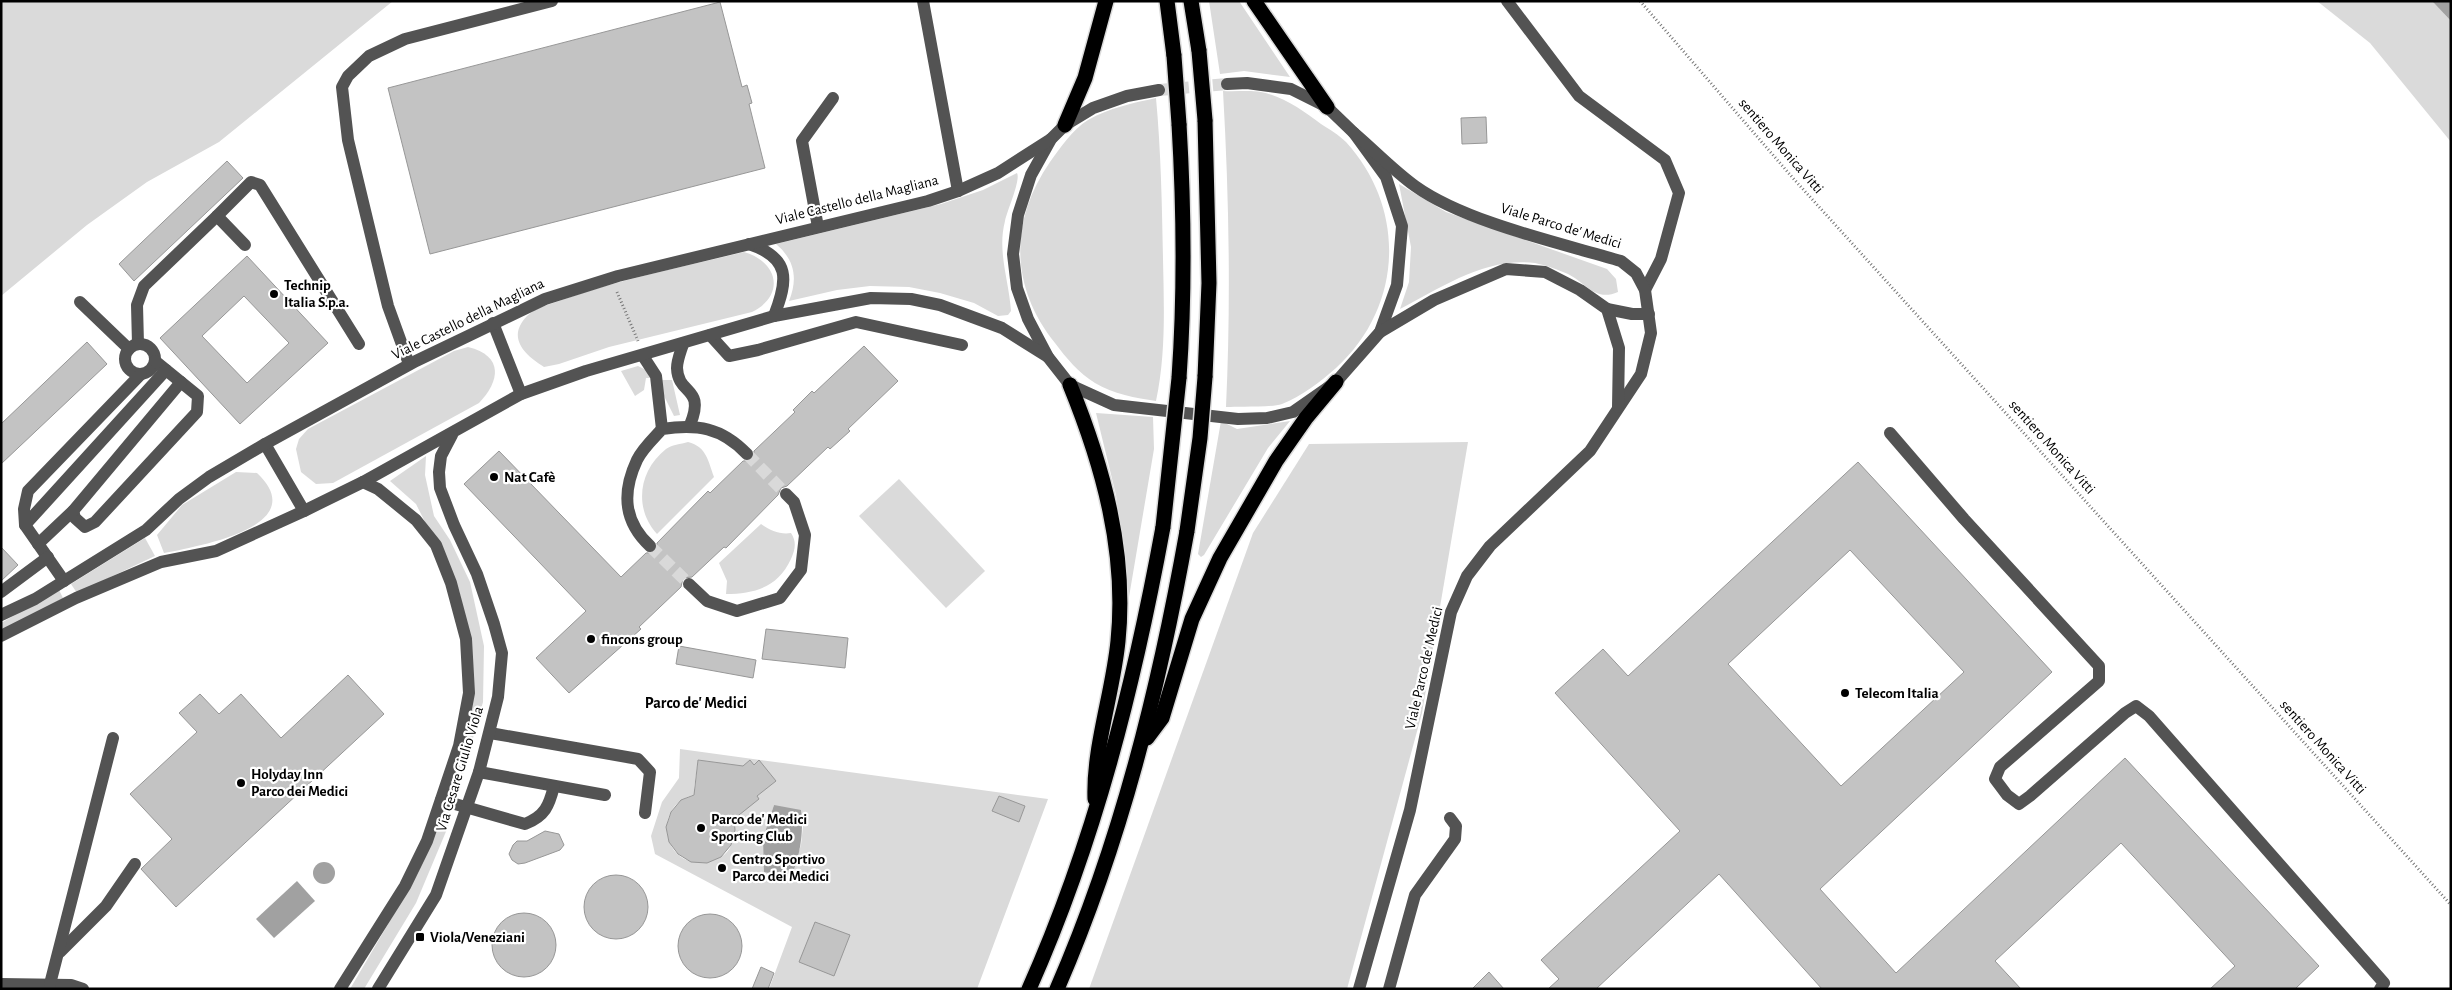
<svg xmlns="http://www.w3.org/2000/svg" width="2452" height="990" font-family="'Alegreya Sans',sans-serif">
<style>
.green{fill:#dadada;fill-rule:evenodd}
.water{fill:#a1a1a1}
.building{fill:#c3c3c3;stroke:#979797;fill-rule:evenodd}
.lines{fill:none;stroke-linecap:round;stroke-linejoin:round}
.minor-tunnel{stroke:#d9d9d9;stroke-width:12;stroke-dasharray:12 6;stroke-linecap:butt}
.highway-casing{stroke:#dbdbdb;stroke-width:18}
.path{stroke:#757575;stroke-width:3;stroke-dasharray:1 2.5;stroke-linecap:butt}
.minor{stroke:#535353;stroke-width:12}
.highway{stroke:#000;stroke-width:15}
.highway-bridge-casing{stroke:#dbdbdb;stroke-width:18;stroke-linecap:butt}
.highway-bridge{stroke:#000;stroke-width:15}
.poi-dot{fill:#000;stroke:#fff;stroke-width:2}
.labels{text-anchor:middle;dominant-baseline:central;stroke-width:4.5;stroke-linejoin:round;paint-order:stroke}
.street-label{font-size:15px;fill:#000;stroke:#fff}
.poi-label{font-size:15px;font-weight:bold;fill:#000;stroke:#fff;text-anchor:start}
.neighbourhood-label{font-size:16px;font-weight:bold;fill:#000;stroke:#fff}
</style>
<rect width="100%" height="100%" fill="#fff"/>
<g class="green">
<path d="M1,1H393L219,142L147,182L87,225L1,296Z"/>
<path d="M1209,1H1239L1290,77L1244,71L1220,74Z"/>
<path d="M2317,1H2432L2451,21V142L2370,43Z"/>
<path d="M1223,91C1236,92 1249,90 1261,92C1282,96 1304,111 1321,124C1329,129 1339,135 1346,142C1407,209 1403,307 1336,368C1320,382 1302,396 1282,404C1269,408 1241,406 1226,407C1231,301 1229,196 1223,91Z"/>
<path d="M1156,98C1161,152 1162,205 1163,259C1164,307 1166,354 1156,401C1136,398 1113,394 1095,383C1079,373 1066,358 1055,343C1010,287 1009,221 1050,162C1061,147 1072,130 1088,120C1109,108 1133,103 1156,98Z"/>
<path d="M1017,173C1021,180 1007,211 1005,221C997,252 1009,280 1011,311L1008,315L998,316L974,303L940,293L909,287L870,286L837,290L789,301C798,279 795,260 776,244L941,204L983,190Z"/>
<path d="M1399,184L1446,212L1607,269L1616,279L1618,292C1595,302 1586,283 1568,274C1559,270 1545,265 1535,263C1486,257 1442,287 1400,309L1409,282L1411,247Z"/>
<path d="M744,252C779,262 785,296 752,312L609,347L559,364L544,367C525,355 506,338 527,316C536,307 551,304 562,300C621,279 683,267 744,252Z"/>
<path d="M468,347C504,356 500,381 479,403L333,483L316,484L301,472L296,449L299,439L308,429L454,351Z"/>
<path d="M638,366L646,370L650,378H646L644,390L635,396L621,371Z"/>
<path d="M661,380H672L680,415L674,416L662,392Z"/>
<path d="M1096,413L1153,417L1154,449L1129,597L1116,495Z"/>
<path d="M1221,421L1237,429L1290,421L1268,448L1204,555L1201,557L1198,554Z"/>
<path d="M688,442C707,447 708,461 714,477L657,534C634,509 638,471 666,449C671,445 681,444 688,442Z"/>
<path d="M1468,442L1422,713L1347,989H1089L1253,533L1309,444Z"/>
<path d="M426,456L425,475L434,516L450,540L470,582L484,646L483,702L458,792L450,789L467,725L466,622L459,590L416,504L390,481Z"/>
<path d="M236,472L257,473C314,527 197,546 164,553L157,535L182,505Z"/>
<path d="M899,479L985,571L946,608L859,516Z"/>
<path d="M761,524C770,530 780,535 791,533C797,542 795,550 791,559C778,587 755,594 726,594L727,581L719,563Z"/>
<path d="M145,538L155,556L77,593L71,584Z"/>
<path d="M59,590L63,598L1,633V623Z"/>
<path d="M680,749L1048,799L977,989H769L792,927L655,854L651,836L662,802L679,778ZM698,760L727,764L724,793L694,789ZM695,794L733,815C735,829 736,848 721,857C717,859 710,858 706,859C702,860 695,862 691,861C670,857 661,829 671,812C676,802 685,798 695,794ZM774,805L803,826L801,845L790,877L763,838Z"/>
<path d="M445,810L452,814L450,822L416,903L364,989H350L418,873L441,814Z"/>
</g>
<g class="water">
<path d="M2432,1H2451V21Z"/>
<path d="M774,805L801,810C804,834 800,855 791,877L764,872L763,838Z"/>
<circle cx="324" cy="873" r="11"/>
<path d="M297,881L315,901L274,938L256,919Z"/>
</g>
<g class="building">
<path d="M720,2L742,87L747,85L752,103L749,104L765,168L430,254L388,88Z"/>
<path d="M1486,117L1487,143L1462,144L1461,118Z"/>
<path d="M227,161L243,178L134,281L119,264Z"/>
<path d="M247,256L328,343L240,424L160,338ZM244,296L289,343L247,383L202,336Z"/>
<path d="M87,342L107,364L1,464V424Z"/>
<path d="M864,346L898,381L848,429L850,431L830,449L828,447L787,486L781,488L778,495L726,548L724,547L692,577L683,578L681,587L639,627L641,629L569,693L536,658L586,611L464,484L499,451L621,577L646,553L656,552L657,543L708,491L710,493L743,461L753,460L754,451L795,412L793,410L812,391L814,393Z"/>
<path d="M1858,462L2052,672L1820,889L1896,973L2125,758L2319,966L2295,989H2210L2235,966L2121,843L1995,961L2021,989H1822L1719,874L1596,989H1548L1559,979L1541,960L1680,831L1555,693L1603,649L1628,676ZM1850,550L1964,672L1841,786L1728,664Z"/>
<path d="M1,547L18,565L1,581Z"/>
<path d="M766,629L848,638L845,668L762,659Z"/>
<path d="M679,646L756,660L753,678L676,664Z"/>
<path d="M348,675L384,714L176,907L141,869L172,839L130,794L197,732L179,713L200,694L219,714L241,694L281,738Z"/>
<path d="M698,760L743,766L750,760L754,765L759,760L776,781L757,796L759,799L734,819L735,830L731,845L721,857L707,863L691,862L678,854L669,842L666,827L671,812L681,800L694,795Z"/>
<path d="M999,796L1025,806L1019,822L992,811Z"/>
<path d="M545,831L559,834L564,845L560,850L525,863L518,864L512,860L509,854L513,845L517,841H527Z"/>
<circle cx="616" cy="907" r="32"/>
<circle cx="524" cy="945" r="32"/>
<circle cx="710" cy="946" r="32"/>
<path d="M815,922L850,935L834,976L799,962Z"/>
<path d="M761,967L774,973L768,989H752Z"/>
<path d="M1489,972L1504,989H1472Z"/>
</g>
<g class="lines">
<g class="minor-tunnel">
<path d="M1159,90L1227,84"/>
<path d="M747,454L786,494"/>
<path d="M650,546L689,584"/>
</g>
<g class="highway-casing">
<g id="highway">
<path d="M1167,1L1174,56"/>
<path d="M1191,1L1199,51"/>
<path d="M1254,1L1327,107"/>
<path d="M1205,120L1209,283L1205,377"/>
<path d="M1179,124C1184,209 1185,293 1179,378"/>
<path d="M1065,125L1085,78L1106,1"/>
<path d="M1070,385C1103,466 1127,552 1118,641C1113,693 1093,748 1095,799"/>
<path d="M1147,738L1162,718L1192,619L1220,558L1276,461L1306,418L1336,382"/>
<path d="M1029,989C1095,841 1134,685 1163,527"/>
<path d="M1057,989C1121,842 1159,688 1187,531"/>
</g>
</g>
<g class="path">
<path d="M1640,1L1792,177L2451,905"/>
<path d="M617,292L638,341"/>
</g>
<g class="minor">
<path d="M923,1L958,191"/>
<path d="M1507,1L1579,96L1665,160L1679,193L1661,259L1645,290"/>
<path d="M1159,90L1127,96L1093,108L1065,125L1051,139L1031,175L1018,215L1013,254L1017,288L1028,319L1048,357L1070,385L1114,405L1238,419L1267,418L1293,412L1336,382L1380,332L1397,285L1402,226L1386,177L1354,133L1327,107L1291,89L1247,83L1227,84"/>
<path d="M1354,133C1374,150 1393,170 1415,186C1465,222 1560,243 1621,261L1636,273L1645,290L1651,333L1641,374L1590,451L1490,546L1467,576L1451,612L1410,810L1359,989"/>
<path d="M217,216L251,182L260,185L359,344"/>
<path d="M818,227L802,141L833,98"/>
<path d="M749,244C791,258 788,280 774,316"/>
<path d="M80,302L129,349"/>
<path d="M1607,309L1632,314H1649"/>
<path d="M493,323L521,394"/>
<path d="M1380,332L1434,300L1506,269L1545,272L1580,290L1607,309L1619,348L1618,407"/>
<path d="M710,335L729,356L758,350L856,322L962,345"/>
<path d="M138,344L137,305L144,286L217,216L245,245"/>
<path d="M683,344C681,351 677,360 677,368C678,396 706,386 690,425"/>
<circle cx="140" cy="359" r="15"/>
<path d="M643,356L656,376L662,429"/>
<path d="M409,364L388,306L348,140L342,87L348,76L369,56L405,39L552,1"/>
<path d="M1890,433L1964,519L2099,666V681L2000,767L1995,779L2007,795L2019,804L2030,796L2125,713L2136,706L2149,716L2384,983L2380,989"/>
<path d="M265,444L304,511"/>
<path d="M73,511L75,518L85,527L95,522L197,412L198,396L155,361"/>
<path d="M25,525L166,370"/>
<path d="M38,544L73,511L181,382"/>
<path d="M650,546C623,521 622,492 637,460C642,449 654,438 662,429C697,424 721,427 747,454"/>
<path d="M64,581L25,525L24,509L28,491L141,374"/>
<path d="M689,584L707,601L737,611L780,598L801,570L805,535L794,502L786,494"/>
<path d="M1,592L48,557"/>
<path d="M1,615L35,599L146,530L179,499L209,477L265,444L416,361L545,299L618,276L928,201L958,191L998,173L1051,139"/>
<path d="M1,636L76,598L161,562L216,551L304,511L363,482L521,394L586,371L774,316L871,298L911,299L940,305L1002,328L1048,357"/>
<path d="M490,733L638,759L650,772L645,813"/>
<path d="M479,772L605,795"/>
<path d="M441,800L525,824C545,816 549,806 554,786"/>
<path d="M60,952L106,906L135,864"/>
<path d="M1,984L71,985L83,989"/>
<path d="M50,984L113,738"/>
<path d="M340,989L405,886L427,841L459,746L469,693L466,639L451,583L436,545L416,520L378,489L363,482"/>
<path d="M378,989L436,895L479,772L498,697L502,653L494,624L477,574L454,525L440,488L439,472L441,456L452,435"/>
<path d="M1389,989L1415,895L1455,839L1456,826L1450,818"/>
</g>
<use href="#highway" class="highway"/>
<g class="highway-bridge-casing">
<g id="highway-bridge">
<path d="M1199,51L1205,120"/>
<path d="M1174,56L1179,124"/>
<path d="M1163,527L1179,378"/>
<path d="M1187,531L1200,438L1205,377"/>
</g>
</g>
<use href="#highway-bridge" class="highway-bridge"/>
</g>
<g class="poi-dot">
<circle cx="274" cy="294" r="5"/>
<circle cx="494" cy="477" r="5"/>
<circle cx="591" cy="639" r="5"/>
<circle cx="1845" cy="693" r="5"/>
<circle cx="241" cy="783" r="5"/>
<circle cx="701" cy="828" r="5"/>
<circle cx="722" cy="868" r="5"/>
<rect x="415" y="932" width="10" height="10" rx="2.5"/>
</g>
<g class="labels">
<g class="street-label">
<text transform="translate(1781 146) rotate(49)">sentiero Monica Vitti</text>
<text transform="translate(857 200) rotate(-14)">Viale Castello della Magliana</text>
<text transform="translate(1561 226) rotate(17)">Viale Parco de' Medici</text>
<text transform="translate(468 319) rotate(-26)">Viale Castello della Magliana</text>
<text transform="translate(2052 447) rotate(48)">sentiero Monica Vitti</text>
<text transform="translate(1424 668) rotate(-77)">Viale Parco de' Medici</text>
<text transform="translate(2323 747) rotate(48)">sentiero Monica Vitti</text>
<text transform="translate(460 769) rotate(-73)">Via Cesare Giulio Viola</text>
</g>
<g class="poi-label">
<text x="284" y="285">Technip<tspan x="284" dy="17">Italia S.p.a.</tspan></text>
<text x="504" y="477">Nat Cafè</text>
<text x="601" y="639">fincons group</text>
<text x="1855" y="693">Telecom Italia</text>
<text x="251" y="774">Holyday Inn<tspan x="251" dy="17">Parco dei Medici</tspan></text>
<text x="711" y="819">Parco de' Medici<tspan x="711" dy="17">Sporting Club</tspan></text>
<text x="732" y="859">Centro Sportivo<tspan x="732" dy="17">Parco dei Medici</tspan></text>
<text x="430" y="937">Viola/Veneziani</text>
</g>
<g class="neighbourhood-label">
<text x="696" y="703">Parco de' Medici</text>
</g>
</g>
<rect width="2452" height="990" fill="none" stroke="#000000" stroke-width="5"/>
</svg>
